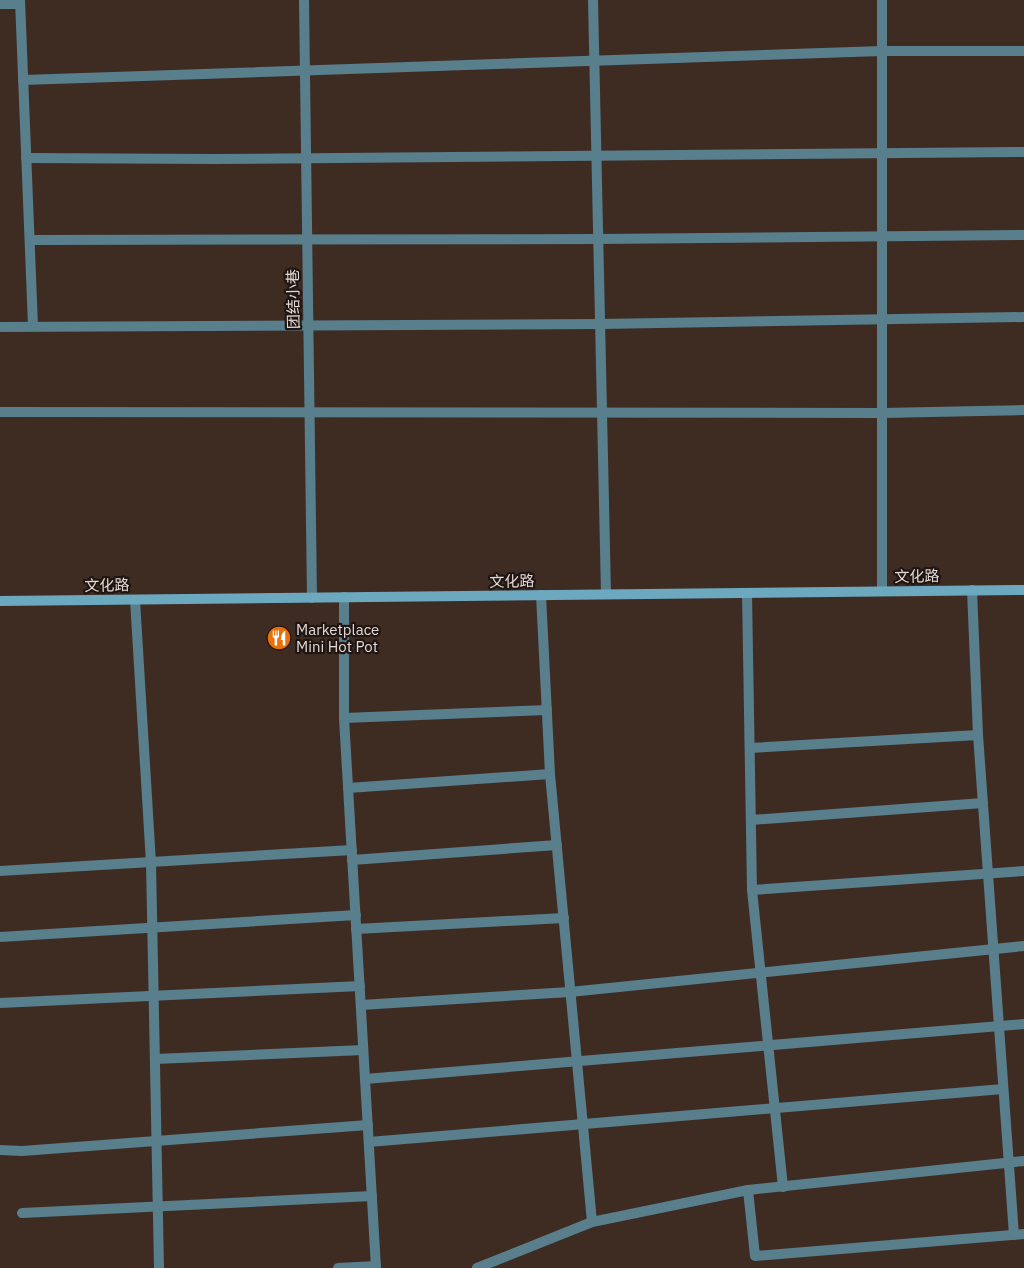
<svg xmlns="http://www.w3.org/2000/svg" width="1024" height="1268" font-family="'IBM Plex Sans','Noto Sans SC',sans-serif">
<style>
.lines{fill:none;stroke-linecap:round;stroke-linejoin:round}
.lane{stroke:#597e8c;stroke-width:10}
.street{stroke:#597e8c;stroke-width:10}
.secondary{stroke:#6ca9bf;stroke-width:10}
.labels{text-anchor:middle;dominant-baseline:central;stroke-width:4.5;stroke-linejoin:round;paint-order:stroke}
.street-label{font-size:15px;fill:#e4d8d2;stroke:#1f1613}
.poi-label{font-size:15px;fill:#e4d8d2;stroke:#1f1613;text-anchor:start}
</style>
<rect width="100%" height="100%" fill="#3e2c23"/>
<g class="lines">
<g class="lane">
<path d="M20,0L33,326"/>
<path d="M0,4H20"/>
<path d="M23,80L882,51H1024"/>
<path d="M26,158L214,159L1024,152"/>
<path d="M30,240L598,239L1024,235"/>
<path d="M0,327L600,324L1024,317"/>
<path d="M0,412L882,413L1024,410"/>
<path d="M344,718L547,710"/>
<path d="M750,748L978,735"/>
<path d="M348,788L550,774"/>
<path d="M751,820L983,803"/>
<path d="M352,860L557,845"/>
<path d="M0,871L352,850"/>
<path d="M752,890L1024,871"/>
<path d="M356,929L564,918"/>
<path d="M0,937L356,915"/>
<path d="M0,1003L360,986"/>
<path d="M361,1005L570,992L1024,946"/>
<path d="M155,1059L363,1050"/>
<path d="M365,1079L1024,1024"/>
<path d="M369,1142L1003,1089"/>
<path d="M0,1150L22,1151L368,1125"/>
<path d="M748,1190L755,1256L1024,1234"/>
<path d="M22,1213L372,1196"/>
<path d="M338,1268L376,1266"/>
</g>
<g class="street">
<path d="M304,0L312,598"/>
<path d="M593,0L606,594"/>
<path d="M882,0V591"/>
<path d="M972,590L978,735L1014,1235"/>
<path d="M747,593L752,890L783,1187"/>
<path d="M541,595L550,774L592,1222"/>
<path d="M344,597V718L376,1268"/>
<path d="M135,600L151,863L159,1268"/>
<path d="M477,1268L592,1222L748,1190L1024,1161"/>
</g>
<path class="secondary" d="M0,601L1024,590"/>
</g>
<defs>
<g id="restaurant-disc" transform="scale(1.25)"><circle r="9.5" fill="#e8710a" stroke="#1f1613"/><path d="M-5-6h1v4h1v-4h1v4h1v-4h1v5L-1.5 .5V6h-2V.5L-5-1ZM5-6V6H3V1.5H1.5Q1.5-4 5-6Z" fill="#fff"/></g>
</defs>
<g fill-rule="evenodd">
<use href="#restaurant-disc" x="279" y="638"/>
</g>
<g class="labels">
<g class="street-label">
<text transform="translate(293 299) rotate(-91)">团结小巷</text>
<text transform="translate(917 576) rotate(-1)">文化路</text>
<text transform="translate(512 581) rotate(-1)">文化路</text>
<text transform="translate(107 585) rotate(-1)">文化路</text>
</g>
<g class="poi-label">
<text x="296" y="629">Marketplace<tspan x="296" dy="17">Mini Hot Pot</tspan></text>
</g>
</g>
</svg>
